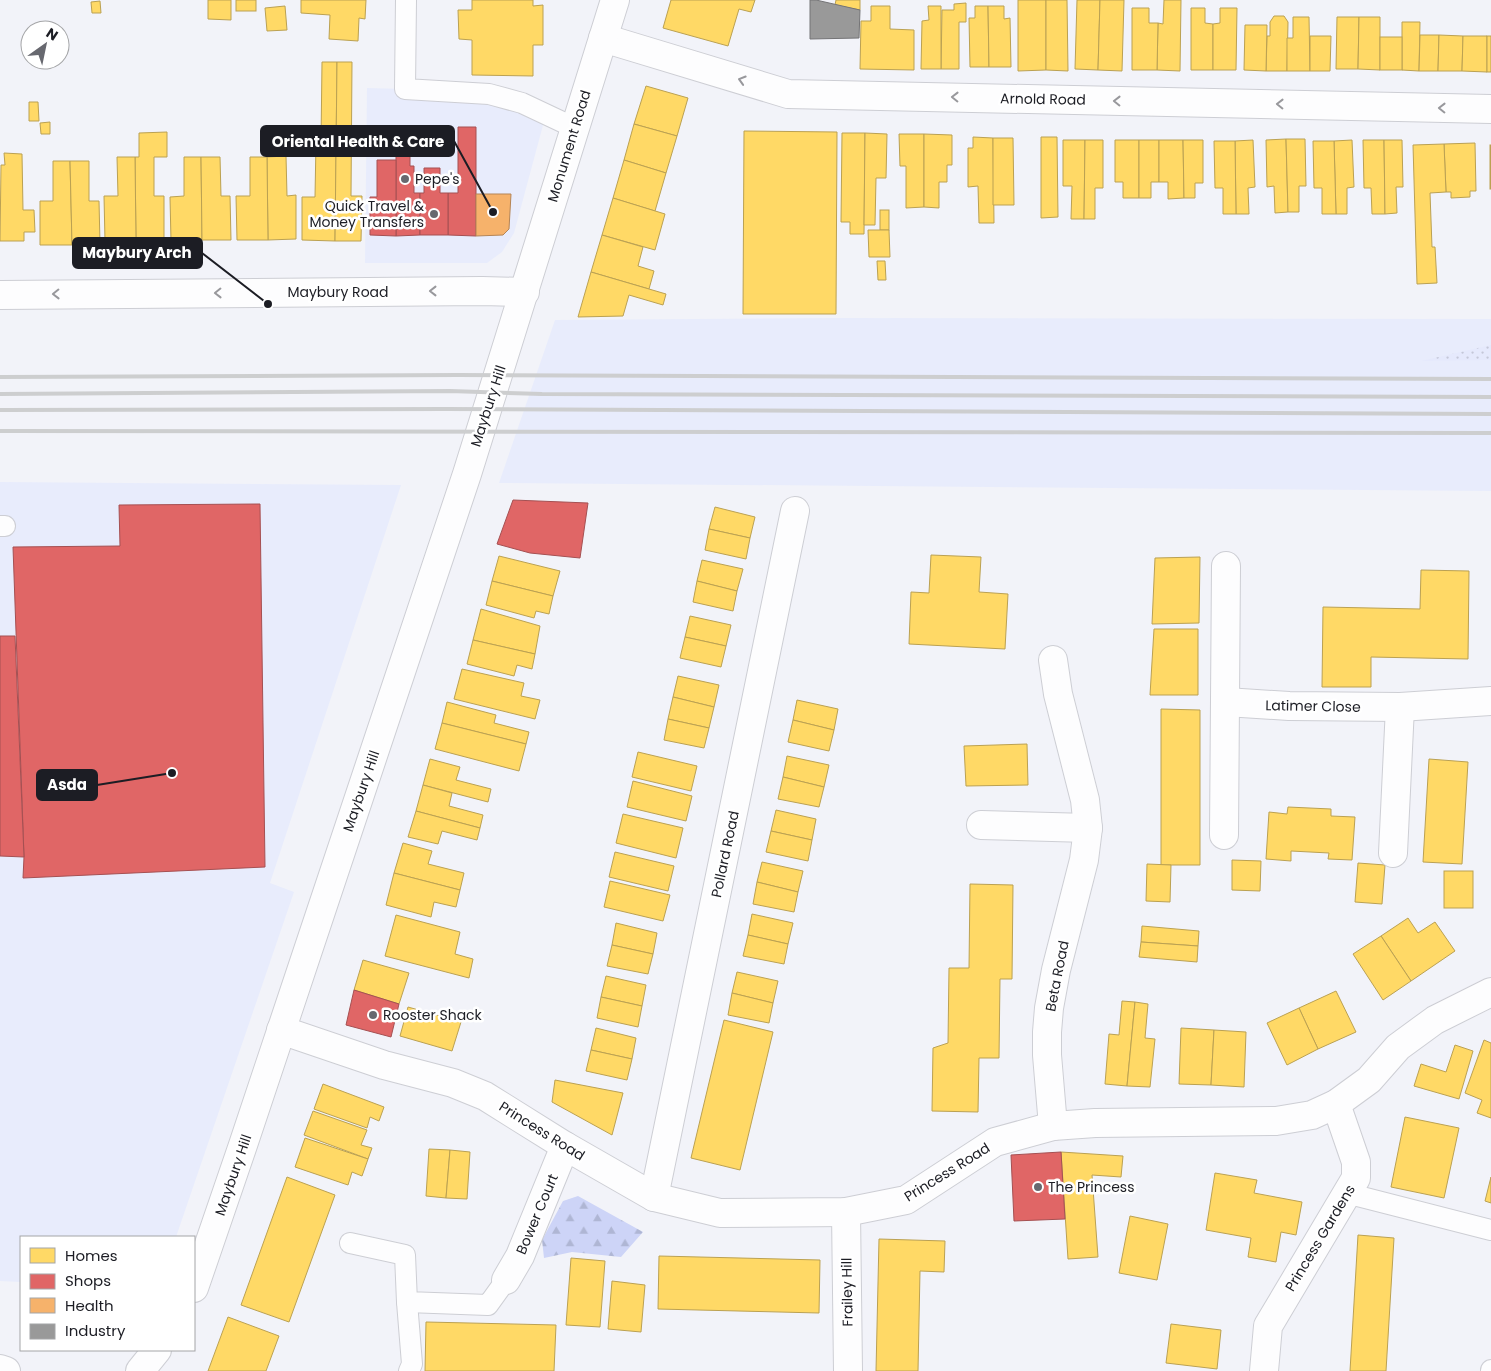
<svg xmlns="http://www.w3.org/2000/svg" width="1491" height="1371" font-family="Poppins,sans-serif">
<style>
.built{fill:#e8ecfc}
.grass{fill:url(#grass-dots)}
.forest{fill:url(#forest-firs)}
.homes{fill:#ffd966;stroke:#bba152}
.shops{fill:#e06666;stroke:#a55052}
.health{fill:#f6b26b;stroke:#b58556}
.industry{fill:#999;stroke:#747476}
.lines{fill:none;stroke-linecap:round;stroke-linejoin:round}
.lane-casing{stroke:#cdced4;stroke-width:22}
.street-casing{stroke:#cdced4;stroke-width:30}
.secondary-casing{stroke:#cdced4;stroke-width:30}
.lane{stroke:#fdfdfe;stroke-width:20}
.street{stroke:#fdfdfe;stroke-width:28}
.secondary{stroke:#fdfdfe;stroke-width:28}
.rail{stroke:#cdcecf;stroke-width:4}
.oneway{stroke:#98989c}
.poi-dot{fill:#67686f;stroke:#fff;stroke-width:2}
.labels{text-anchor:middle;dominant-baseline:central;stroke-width:5;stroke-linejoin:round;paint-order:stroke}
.street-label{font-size:14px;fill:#1c1d24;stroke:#fff}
.poi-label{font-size:14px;fill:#1c1d24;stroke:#fff;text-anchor:start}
.leader{fill:none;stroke:#1c1d24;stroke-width:2}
.callout-dot{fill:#1c1d24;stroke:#fff;stroke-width:2}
.callout{fill:#1c1d24;stroke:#1c1d24;stroke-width:2}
.callout-label{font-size:15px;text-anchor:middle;font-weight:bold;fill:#fff}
</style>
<defs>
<pattern id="grass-dots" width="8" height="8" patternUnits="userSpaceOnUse" patternTransform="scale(1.25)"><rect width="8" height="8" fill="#e5e9fc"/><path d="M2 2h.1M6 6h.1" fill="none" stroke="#c4c7d8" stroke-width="1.8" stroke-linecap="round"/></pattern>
<pattern id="forest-firs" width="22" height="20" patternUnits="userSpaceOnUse" patternTransform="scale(1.25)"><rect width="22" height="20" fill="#cdd4f7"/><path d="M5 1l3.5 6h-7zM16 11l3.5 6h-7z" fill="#afb6d4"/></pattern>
</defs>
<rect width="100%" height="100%" fill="#f2f3f9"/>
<g class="built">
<path d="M367,88L405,89L546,114L514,233L502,252L487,263H365Z"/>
<path d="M833,318L1491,319V491L499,483L555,320Z"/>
<path d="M0,482L401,485L270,883L294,892L176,1237H21V1282L0,1281Z"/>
</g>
<path class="grass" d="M1491,345V360L1421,361Z"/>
<path class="forest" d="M578,1196L643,1232L621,1257L572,1252L544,1258L542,1240L563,1201Z"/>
<g class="homes">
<path d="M208,0H231V20L208,19Z"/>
<rect x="236" y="0" width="20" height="11"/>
<path d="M301,0H366L365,19L359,18L358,41L329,39L330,15L301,13Z"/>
<path d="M472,0H533V6L543,5V45H533V76L472,75V40L459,39L458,10H472Z"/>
<path d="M671,0H755L751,12L739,9L728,46L663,28Z"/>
<path d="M836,0H860V10L835,5Z"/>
<path d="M1018,0H1046V70L1018,71Z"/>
<path d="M1046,0H1067L1068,71L1046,70Z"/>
<path d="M1077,0H1100L1098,70L1075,69Z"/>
<path d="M1100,0H1124L1122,71L1098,70Z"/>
<path d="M1164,0H1181L1180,71L1157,70L1158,23L1163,24Z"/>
<path d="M100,1L101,13H92L91,2Z"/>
<path d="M966,3V22H959V69H941L942,10H954V4Z"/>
<path d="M285,6L287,30L267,31L265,8Z"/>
<path d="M871,6H890V29L914,30V70L860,69L861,21H871Z"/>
<path d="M928,6H941V69H921L922,21L929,20Z"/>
<path d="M975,6H988L989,67H970L969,18H975Z"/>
<path d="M988,6H1004V19L1010,18L1011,67H989Z"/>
<path d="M1132,8H1149V23H1158L1157,70H1132Z"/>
<path d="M1191,8H1205V23L1213,24V70H1191Z"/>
<path d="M1220,8H1237L1236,70H1213V24L1220,23Z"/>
<path d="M1274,16H1284L1288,22L1287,71H1266L1267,36H1270V22Z"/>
<path d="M1293,17H1309L1310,71H1287V38H1293Z"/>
<path d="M1337,17H1359L1358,69H1336Z"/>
<path d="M1359,17H1380V70L1358,69Z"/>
<path d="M1402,22H1420L1419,71L1402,70Z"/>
<path d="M1245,25H1267L1266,71L1244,70Z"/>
<path d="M1420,35H1439L1438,71H1419Z"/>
<path d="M1439,35L1463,36L1462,71H1438Z"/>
<path d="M1310,36H1331L1330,71H1310Z"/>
<path d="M1463,36H1487V72L1462,71Z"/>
<rect x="1487" y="36" width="4" height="36"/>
<rect x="1380" y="37" width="22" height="33"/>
<path d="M322,62H337L335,241L302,240V197H315L316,142H321Z"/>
<path d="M337,62H352L351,196H362L361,241H335Z"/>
<path d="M646,86L688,98L677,136L634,124Z"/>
<path d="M29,102H38L39,121H29Z"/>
<path d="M50,122V134H41L40,123Z"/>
<path d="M634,124L677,136L666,173L624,160Z"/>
<path d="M744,131L837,132L836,314H743Z"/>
<path d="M167,132V157H154V196H164V240H136L135,157H139V133Z"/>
<path d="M842,133H865L864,234H850V222H841Z"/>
<path d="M865,133L887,134L886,178H876L875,225H864Z"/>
<path d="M899,134H924V207L906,208V166H900Z"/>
<path d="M924,134L952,135V165H947V182H939V208L924,207Z"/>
<path d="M973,137L993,138L994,223H979L978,186L968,187V148H973Z"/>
<path d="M1041,137H1057L1058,217L1041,218Z"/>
<path d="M993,138H1013L1014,205H993Z"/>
<path d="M1286,139L1288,212L1275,213L1274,186L1267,187L1266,140Z"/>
<path d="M1286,139H1305L1306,186H1299V212H1288Z"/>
<path d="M1063,140H1085L1084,219H1071L1072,186H1063Z"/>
<path d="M1085,140H1103V188H1095V219H1084Z"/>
<path d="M1115,140H1139V198H1123V182H1115Z"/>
<path d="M1139,140H1159V182H1151V198H1139Z"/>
<path d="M1159,140H1183L1184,198L1168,199V182H1159Z"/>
<path d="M1183,140H1203V183H1195V198H1184Z"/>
<path d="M1253,140L1255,187L1248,188L1249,214H1236L1235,141Z"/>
<path d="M1352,140L1354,187L1347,188V214H1336L1334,141Z"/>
<path d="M1363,140H1384L1385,214H1372L1371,188H1364Z"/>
<path d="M1384,140H1402L1403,187H1396L1397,213L1385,214Z"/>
<path d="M1214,141H1235L1236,214H1223V188H1215Z"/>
<path d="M1313,141H1334L1336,214H1322V188H1314Z"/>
<path d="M1475,143L1476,191H1470V197L1451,198V192H1446L1444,144Z"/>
<path d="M1444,144L1446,192L1430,193L1432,247H1435L1437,283L1417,284L1413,145Z"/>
<rect x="1490" y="145" width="1" height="44"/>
<path d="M4,153L22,154L23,210H34L35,232H24V241H0L1,165H5Z"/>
<path d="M286,156L287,196L296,195V239L268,240L267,157Z"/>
<path d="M117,157H135L136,240L105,241L104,196H118Z"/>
<path d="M184,157H201L202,240L171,241L170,197L184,196Z"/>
<path d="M201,157H220L221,196H230L231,240H202Z"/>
<path d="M250,157H267L268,240H237L236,196H250Z"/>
<path d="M624,160L666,173L655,211L613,198Z"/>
<path d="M53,161H70L72,245H40V201H53Z"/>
<path d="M70,161H89V201H99L100,244L72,245Z"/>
<path d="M613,198L665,214L655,250L602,235Z"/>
<rect x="880" y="210" width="9" height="20"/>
<path d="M868,230H889L890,257H869Z"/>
<path d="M602,235L643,247L638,266L654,271L649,289L591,272Z"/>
<path d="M877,261H885L886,280H878Z"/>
<path d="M591,272L666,294L663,305L629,295L623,316L578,317Z"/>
<path d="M715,507L755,517L750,538L709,529Z"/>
<path d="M709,529L750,538L746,559L705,550Z"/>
<path d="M931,555L981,557L979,592L1008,594L1005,649L909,644L911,592L929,593Z"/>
<path d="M499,556L560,571L553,596L492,581Z"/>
<path d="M1200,557L1199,623L1152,624L1155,558Z"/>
<path d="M702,560L743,569L737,591L697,581Z"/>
<path d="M1421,570L1469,571L1468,659L1371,657V687H1322L1323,607L1420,609Z"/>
<path d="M492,581L553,596L549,614L536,611L534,618L486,605Z"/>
<path d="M697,581L737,591L733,611L693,602Z"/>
<path d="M481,609L540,626L535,654L473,640Z"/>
<path d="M690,616L731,625L726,646L685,637Z"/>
<path d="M1154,629H1198V695H1150Z"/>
<path d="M685,637L726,646L721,667L680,658Z"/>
<path d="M473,640L535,654L532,669L517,665L514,676L467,664Z"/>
<path d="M462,669L524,683L521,696L540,700L535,719L454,699Z"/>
<path d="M678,676L719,685L714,707L673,697Z"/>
<path d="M673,697L714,707L709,728L668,719Z"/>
<path d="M797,700L838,709L834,730L793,720Z"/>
<path d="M447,702L496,715L494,723L529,732L526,744L442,723Z"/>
<path d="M1161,709L1200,710V865H1161Z"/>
<path d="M668,719L709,728L704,748L664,740Z"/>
<path d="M793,720L834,730L829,751L788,742Z"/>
<path d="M442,723L526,744L519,771L435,749Z"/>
<path d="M1027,744L1028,785L966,786L964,746Z"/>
<path d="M638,752L697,766L691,791L632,777Z"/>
<path d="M787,756L829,765L824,787L783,777Z"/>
<path d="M430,759L460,767L456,780L491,789L488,802L423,785Z"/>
<path d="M1429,759L1468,762L1462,864L1423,862Z"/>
<path d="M783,777L824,787L819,807L778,799Z"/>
<path d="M633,781L692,796L686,821L627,807Z"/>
<path d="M423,785L452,793L449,806L483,815L480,828L416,811Z"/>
<path d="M1288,807L1331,809V816L1355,817L1352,860L1328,859L1329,853L1291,851V861L1266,859L1269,812L1287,814Z"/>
<path d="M776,810L816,819L812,840L771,831Z"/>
<path d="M416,811L480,828L477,840L442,831L438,844L408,837Z"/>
<path d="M623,814L683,828L676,858L616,843Z"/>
<path d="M771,831L812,840L808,861L766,852Z"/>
<path d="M403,843L432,851L428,864L464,873L460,890L394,873Z"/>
<path d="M615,852L674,866L668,891L609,877Z"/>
<path d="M1232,860L1261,861L1260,891L1232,890Z"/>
<path d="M762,862L803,871L798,892L757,882Z"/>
<path d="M1358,863L1385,865L1382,904L1355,902Z"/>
<path d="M1147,864L1171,865L1170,902L1146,901Z"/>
<rect x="1444" y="871" width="29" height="37"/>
<path d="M394,873L460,890L456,907L434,902L431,917L386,905Z"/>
<path d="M610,881L670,895L663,921L604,907Z"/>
<path d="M757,882L798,892L794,912L753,904Z"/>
<path d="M970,884L1013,885L1012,979H1000L999,1058H979L978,1112L932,1111L933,1048L948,1043L949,968H969Z"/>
<path d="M752,914L793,923L788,944L748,935Z"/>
<path d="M396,915L460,932L455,954L473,959L469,978L385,956Z"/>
<path d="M1408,918L1418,933L1435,922L1455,951L1411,981L1381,936Z"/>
<path d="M616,923L657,933L653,954L612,945Z"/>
<path d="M1142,926L1199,931L1198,946L1141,942Z"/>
<path d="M748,935L788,944L784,964L743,956Z"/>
<path d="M1381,936L1411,981L1383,1000L1353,954Z"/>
<path d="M1141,942L1198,946L1197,962L1139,957Z"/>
<path d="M612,945L653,954L648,974L607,966Z"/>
<path d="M363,960L409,973L399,1004L354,990Z"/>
<path d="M737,972L778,981L773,1003L732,993Z"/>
<path d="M606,976L646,985L642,1006L601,997Z"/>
<path d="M1336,991L1356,1032L1318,1049L1299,1008Z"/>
<path d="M732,993L773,1003L769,1023L728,1015Z"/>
<path d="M601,997L642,1006L638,1027L597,1018Z"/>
<path d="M1122,1001L1135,1002L1127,1086L1105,1084L1109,1034L1119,1035Z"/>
<path d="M1135,1002L1148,1004L1145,1038L1155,1039L1150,1087L1127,1086Z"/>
<path d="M408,1007L461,1022L452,1051L400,1036Z"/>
<path d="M1299,1008L1318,1049L1287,1065L1267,1023Z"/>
<path d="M724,1020L773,1032L740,1170L691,1158Z"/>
<path d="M596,1028L636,1038L632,1059L591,1050Z"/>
<path d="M1181,1028L1214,1030L1211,1085L1179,1084Z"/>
<path d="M1214,1030L1246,1032L1244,1087L1211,1085Z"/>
<path d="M1484,1040L1491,1043V1118L1477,1113L1482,1100L1465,1093Z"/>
<path d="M1455,1045L1473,1051L1459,1099L1414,1086L1421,1064L1446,1072Z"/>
<path d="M591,1050L632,1059L627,1080L586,1071Z"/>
<path d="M555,1080L623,1093L612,1135L552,1102Z"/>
<path d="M323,1084L384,1107L379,1121L370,1117L367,1128L314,1109Z"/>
<path d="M313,1111L367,1130L361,1145L372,1148L368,1159L304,1135Z"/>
<path d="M1405,1117L1459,1128L1444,1198L1391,1187Z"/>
<path d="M305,1138L368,1159L362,1176L352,1172L348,1185L295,1167Z"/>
<path d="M429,1149L450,1150L446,1198L426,1196Z"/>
<path d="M450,1150L470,1152L467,1199L446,1198Z"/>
<path d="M1061,1152L1123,1156L1121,1177L1092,1175L1098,1257L1068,1259Z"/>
<path d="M1215,1173L1257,1180L1254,1193L1302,1202L1296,1235L1281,1232L1276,1262L1248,1257L1251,1238L1206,1230Z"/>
<path d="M287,1177L335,1195L289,1322L241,1305Z"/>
<path d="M1491,1177V1203L1485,1201Z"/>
<path d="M1130,1216L1168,1224L1157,1280L1119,1273Z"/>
<path d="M1358,1235L1394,1238L1386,1371H1350Z"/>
<path d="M879,1239L945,1241L944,1272L920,1271L918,1371H876Z"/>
<path d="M659,1256L820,1260L819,1313L658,1309Z"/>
<path d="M571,1258L605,1261L600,1327L566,1325Z"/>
<path d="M612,1281L645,1285L641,1332L608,1329Z"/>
<path d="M228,1317L279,1336L266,1371H208Z"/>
<path d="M426,1322L556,1325L554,1371H425Z"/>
<path d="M1171,1324L1221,1330L1217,1369L1166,1363Z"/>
</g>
<g class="shops">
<path d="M396,127H410V166H414V193H420V235L396,236Z"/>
<path d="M458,127H476V236L448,235V193H458Z"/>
<path d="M377,160H396V236L370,235V197H377Z"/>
<path d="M424,168H440V193H448V235H420V193H424Z"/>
<path d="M513,500L588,503L580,558L530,553L497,544Z"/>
<path d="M260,504L265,867L23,878L24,857L13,547L120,546L119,505Z"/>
<path d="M0,636H15L24,857L0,856Z"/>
<path d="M354,990L399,1004L391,1037L346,1025Z"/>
<path d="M1061,1152L1065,1219L1014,1221L1011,1155Z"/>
</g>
<path class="health" d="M476,194H511L509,229L503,235L476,236Z"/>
<path class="industry" d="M810,0H816L860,10L859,38L810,39Z"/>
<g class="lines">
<g class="lane-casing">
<g id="lane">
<path d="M406,0L405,89L489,94L522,103L575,128"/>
<path d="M0,526H5"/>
<path d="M1346,1193L1491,1230"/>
<path d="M350,1243L405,1255L407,1302L488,1305L506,1280"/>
<path d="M407,1302L412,1364L409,1371"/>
<path d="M1491,1371V1370"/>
</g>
</g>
<g class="street-casing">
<g id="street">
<path d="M603,38L788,94L1491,109"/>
<path d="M1226,702L1289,706L1400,707L1491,701"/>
<path d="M981,825L1088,828"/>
<path d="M1224,835L1226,566"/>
<path d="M1393,853L1400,707"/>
<path d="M281,1030L384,1065L453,1083L485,1096L565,1146L654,1197L720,1213L846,1212L906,1200L995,1142L1053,1126L1095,1123L1276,1121L1312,1115L1336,1104L1369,1080L1398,1047L1435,1020L1491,992"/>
<path d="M1053,1126L1047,1055V1032L1049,1008L1056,970L1084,860L1088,828L1085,800L1058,694L1053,660"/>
<path d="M654,1197L795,511"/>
<path d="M846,1212L848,1371"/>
<path d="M506,1280L520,1256L565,1146"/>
<path d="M1264,1371L1268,1326L1356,1178V1162L1336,1104"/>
</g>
</g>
<g class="secondary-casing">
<g id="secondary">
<path d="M0,295L482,291L525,292"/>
<path d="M194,1288L243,1145L467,474L615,0"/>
<path d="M0,1369L6,1371"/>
<path d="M140,1371L157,1350"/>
</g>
</g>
<use href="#lane" class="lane"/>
<use href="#street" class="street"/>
<use href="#secondary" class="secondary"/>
<g class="rail">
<path d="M0,377L458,375L1491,379"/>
<path d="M0,394L450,391L542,394L1491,397"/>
<path d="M0,410L445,409L1491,414"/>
<path d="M0,431L1491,433"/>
</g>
</g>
<defs><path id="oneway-chevron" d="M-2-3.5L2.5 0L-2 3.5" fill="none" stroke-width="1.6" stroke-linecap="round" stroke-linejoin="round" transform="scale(1.25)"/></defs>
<g class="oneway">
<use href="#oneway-chevron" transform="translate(742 80) rotate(-163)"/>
<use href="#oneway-chevron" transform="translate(955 97) rotate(-179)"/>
<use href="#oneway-chevron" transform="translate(1117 101) rotate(-179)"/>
<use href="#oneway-chevron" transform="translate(1280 104) rotate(-179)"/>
<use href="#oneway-chevron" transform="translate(1442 108) rotate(-179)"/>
<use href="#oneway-chevron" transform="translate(433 291) rotate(180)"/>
<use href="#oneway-chevron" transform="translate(218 293) rotate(179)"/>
<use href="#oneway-chevron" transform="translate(56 294) rotate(179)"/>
</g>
<g class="poi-dot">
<circle cx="405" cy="179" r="5"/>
<circle cx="434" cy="214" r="5"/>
<circle cx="373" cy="1015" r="5"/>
<circle cx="1038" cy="1187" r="5"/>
</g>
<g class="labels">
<g class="street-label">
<text transform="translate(1043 99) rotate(1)">Arnold Road</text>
<text transform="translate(569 146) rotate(-73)">Monument Road</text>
<text x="338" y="292">Maybury Road</text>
<text transform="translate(488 406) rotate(-72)">Maybury Hill</text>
<text transform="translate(1313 706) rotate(1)">Latimer Close</text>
<text transform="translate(361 791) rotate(-71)">Maybury Hill</text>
<text transform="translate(725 854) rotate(-78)">Pollard Road</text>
<text transform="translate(1057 976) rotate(-79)">Beta Road</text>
<text transform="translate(542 1131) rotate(32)">Princess Road</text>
<text transform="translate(947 1172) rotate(-32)">Princess Road</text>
<text transform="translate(233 1175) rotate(-71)">Maybury Hill</text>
<text transform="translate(537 1214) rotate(-67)">Bower Court</text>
<text transform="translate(1320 1238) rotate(-59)">Princess Gardens</text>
<text transform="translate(847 1292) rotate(-91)">Frailey Hill</text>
</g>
<g class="poi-label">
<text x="415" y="179">Pepe's</text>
<text x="424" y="206" text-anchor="end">Quick Travel &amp;<tspan x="424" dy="16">Money Transfers</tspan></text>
<text x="383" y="1015">Rooster Shack</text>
<text x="1048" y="1187">The Princess</text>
</g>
</g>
<path class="leader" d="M493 212L454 141M268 304L202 253M172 773L97 785"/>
<g class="callout-dot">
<circle cx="493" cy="212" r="5"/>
<circle cx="268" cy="304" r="5"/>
<circle cx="172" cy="773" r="5"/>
</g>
<g class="callout">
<rect x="261" y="126" width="193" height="30" rx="5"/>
<rect x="73" y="238" width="129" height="30" rx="5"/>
<rect x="37" y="770" width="60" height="30" rx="5"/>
</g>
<g class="callout-label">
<text x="358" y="147">Oriental Health &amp; Care</text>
<text x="137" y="258">Maybury Arch</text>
<text x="67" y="790">Asda</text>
</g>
<rect x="20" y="1236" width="175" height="115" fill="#ffffff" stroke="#a4a5a7"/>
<rect x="30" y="1248" width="25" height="15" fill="#ffd966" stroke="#a4a5a7"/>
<text x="65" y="1261" font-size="15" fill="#1c1d24">Homes</text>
<rect x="30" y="1274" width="25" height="15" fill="#e06666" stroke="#a4a5a7"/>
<text x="65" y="1286" font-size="15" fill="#1c1d24">Shops</text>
<rect x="30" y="1298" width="25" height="15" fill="#f6b26b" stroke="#a4a5a7"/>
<text x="65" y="1311" font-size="15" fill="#1c1d24">Health</text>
<rect x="30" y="1324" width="25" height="15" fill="#999999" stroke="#a4a5a7"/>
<text x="65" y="1336" font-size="15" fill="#1c1d24">Industry</text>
<g transform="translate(45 45) rotate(33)"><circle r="24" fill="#ffffff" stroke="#a4a5a7"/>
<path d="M0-4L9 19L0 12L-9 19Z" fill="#67686f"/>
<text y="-8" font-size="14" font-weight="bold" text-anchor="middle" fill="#1c1d24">N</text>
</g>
</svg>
